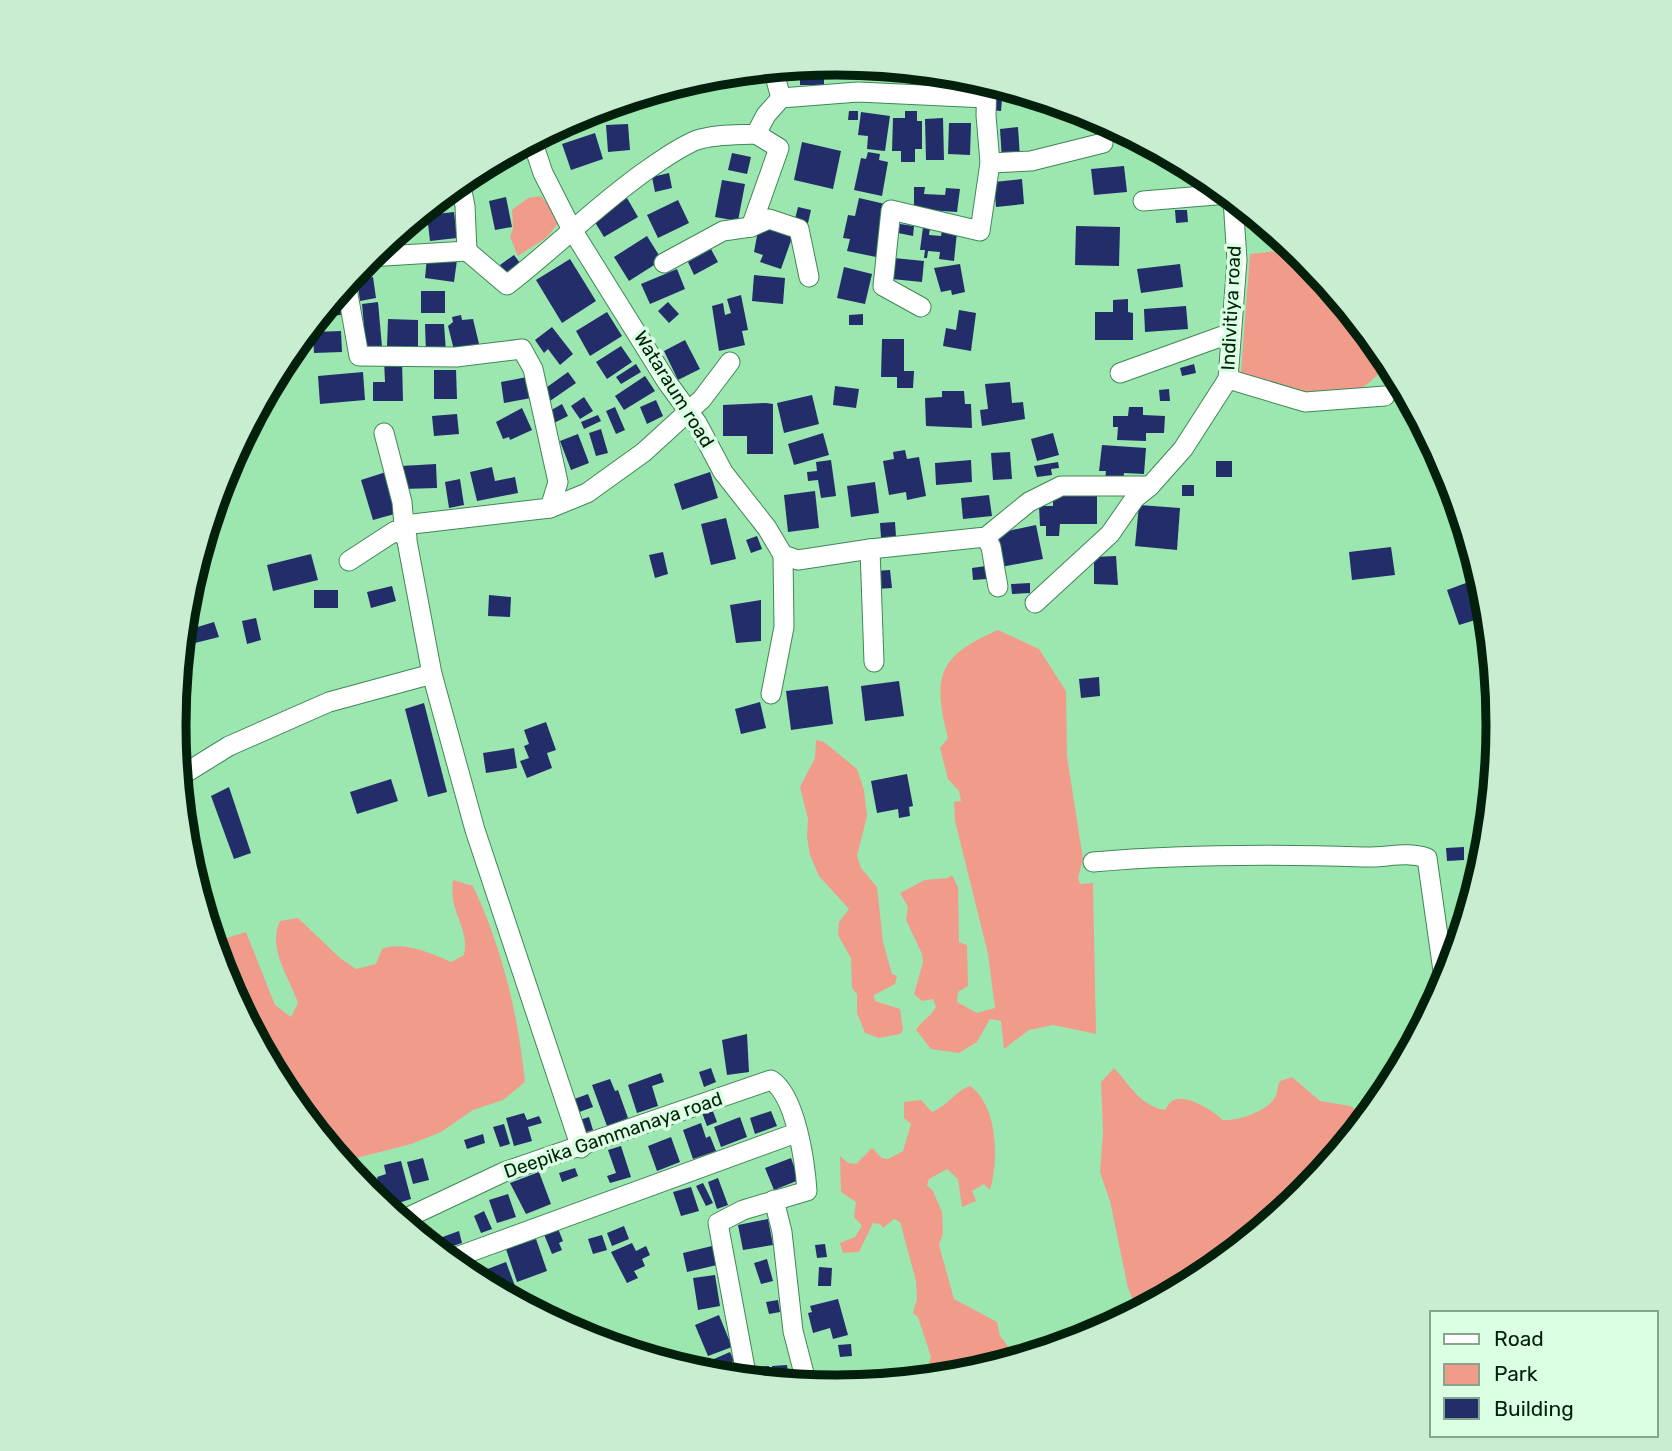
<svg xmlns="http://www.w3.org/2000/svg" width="1672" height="1451" font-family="Rubik,sans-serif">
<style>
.green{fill:#f19c8b}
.building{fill:#222d6a}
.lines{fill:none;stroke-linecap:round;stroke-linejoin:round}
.minor-casing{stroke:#3e8855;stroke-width:21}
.minor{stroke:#fff;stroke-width:19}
.labels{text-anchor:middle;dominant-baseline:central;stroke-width:7;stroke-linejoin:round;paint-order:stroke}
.street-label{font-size:19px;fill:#02200c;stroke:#daffe2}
.rim{fill:none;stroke:#02200c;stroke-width:9}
</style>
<rect width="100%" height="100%" fill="#9ce7b0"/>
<g class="green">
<path d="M541,196L560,221L546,238L518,256L510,237L513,228L512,210L528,198Z"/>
<path d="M1295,249L1390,363C1380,371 1368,387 1356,390C1319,402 1272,394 1241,372L1250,254Z"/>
<path d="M998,630L1039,649L1066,691L1067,756L1083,859L1078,878L1080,884L1093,883L1096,1034L1053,1025L1029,1030L1004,1049L1001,1021L990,1019L977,1042L959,1053L931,1049L916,1030C922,1020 931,1017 936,1007L933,999L922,1001L914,994L923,962L922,954L906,920L908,907L900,893L925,880L948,878L952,875L958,887L959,942L967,945L968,986L958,992L957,1002L977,1013L995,1008L988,954L955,821L954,802L961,801L959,791L948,779L940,748L948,738C932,676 938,656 998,630Z"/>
<path d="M816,740L824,742L857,769L864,790L867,816L857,856L861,868L877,887L883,942L892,974L897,976L895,984L874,995L875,1001L900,1009L903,1030L900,1034L879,1038L865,1033L857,1013V994L852,988L851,958L838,935L839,922L849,909L819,876L810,855L807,837L808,819L800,787L815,758Z"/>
<path d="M453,880L473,886C502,948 518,1013 525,1082L503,1100L473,1110L441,1132L411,1144L341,1162L285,1093L224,979L213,942L246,932L275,1005L291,1017L298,1003C289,976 267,949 280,921L298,918L340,958L356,969L376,964L382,949C404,941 430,953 451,962L464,955C470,926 448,913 453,880Z"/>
<path d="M1114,1068C1132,1087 1139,1105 1165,1110C1167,1107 1169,1103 1172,1101C1184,1092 1214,1111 1223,1120C1238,1121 1267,1112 1275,1097C1278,1092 1277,1086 1280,1081L1292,1077L1320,1101L1350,1106L1368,1116L1304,1194L1204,1277L1138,1312L1128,1288L1110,1201L1100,1172L1103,1132L1101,1082Z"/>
<path d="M970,1086C998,1106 999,1159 990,1190L984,1184L972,1191L976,1201L962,1207L958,1179L947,1169L929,1179L927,1185L933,1191L942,1212L943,1233L939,1245L954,1299L997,1322L1000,1336L1016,1357L1011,1361L965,1375L924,1379L931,1357L918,1317L913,1313L917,1299L916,1281L900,1222L894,1219L883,1228L880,1224L873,1223L859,1252L843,1253L840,1243L855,1237L862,1226L854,1217L856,1202L841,1192L840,1156L848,1163L856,1164L872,1148L882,1158L888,1159L903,1151L911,1124L904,1118V1102L921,1100L932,1112C947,1106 958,1089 970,1086Z"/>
</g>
<g class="building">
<path d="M836,63L867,66L868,72L837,74Z"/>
<path d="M824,64V85H800V67Z"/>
<path d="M991,86L1003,87L1001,111L989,110Z"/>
<path d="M849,111H858V120H848Z"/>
<path d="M905,111H917V121H922V149H915V162H901V151H892L893,118H905Z"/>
<path d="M861,112L890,116L885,151L867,149L868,136L858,135Z"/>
<path d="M943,118L944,160H926L925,119Z"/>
<path d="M1099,119L1111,125L1095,128L1094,120Z"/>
<path d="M949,123H971L970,155L948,154Z"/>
<path d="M628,124L630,150L608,152L606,125Z"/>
<path d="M1018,127L1020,157L1002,159L1000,129Z"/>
<path d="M595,133L603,159L571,170L562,144Z"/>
<path d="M802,142L841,151L833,189L794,180Z"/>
<path d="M868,152L880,154L879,160L888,162L882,196L854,190L861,158L866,159Z"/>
<path d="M732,153L751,157L747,174L728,170Z"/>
<path d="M1124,166L1127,192L1094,195L1091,169Z"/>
<path d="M669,173L672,188L655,192L652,177Z"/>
<path d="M1022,179L1024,204L996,207L994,182Z"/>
<path d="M722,180L745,184L738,221L715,217Z"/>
<path d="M914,187H925L924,194L945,195L946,188L960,189L957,212L914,209Z"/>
<path d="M506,197L512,227L495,230L489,201Z"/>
<path d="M627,198L638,217L604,237L593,219Z"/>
<path d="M859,198L885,204L876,257L847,251L850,239L843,238L848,215L855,216Z"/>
<path d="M678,200L689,223L658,238L647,215Z"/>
<path d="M798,207L811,210L808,223L795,219Z"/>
<path d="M1175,210H1187L1188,222L1176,223Z"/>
<path d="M454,212L457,238L430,241L427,215Z"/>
<path d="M900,224L914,226L913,236L898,233Z"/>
<path d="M759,225L793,235L781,269L760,262L763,255L754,252Z"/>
<path d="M1076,226L1120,227L1119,266L1075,265Z"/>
<path d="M923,227L930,228L929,235L941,236L942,230L957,232L954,261L939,259L940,252L928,251L927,258H924L925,250H920Z"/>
<path d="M647,236L662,260L629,281L614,257Z"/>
<path d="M711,249L718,262L694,275L688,262Z"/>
<path d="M514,255L520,263L505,273L500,265Z"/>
<path d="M427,257L457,260L454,282L425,278Z"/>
<path d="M894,258L924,261L922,282L892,279Z"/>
<path d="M570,259L596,301L562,323L536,280Z"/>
<path d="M960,264L965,292L952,295L951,290L941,292L934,268Z"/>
<path d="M1180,264L1183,287L1141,293L1137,269Z"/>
<path d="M844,267L872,274L865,304L837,298Z"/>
<path d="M677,269L685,289L650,304L641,284Z"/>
<path d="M754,275L785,278L783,304L752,301Z"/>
<path d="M373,277L376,298L360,301L357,279Z"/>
<rect x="421" y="291" width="24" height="22"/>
<path d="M741,295L748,330L742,331L745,345L719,351L712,306L723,303L725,315L731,313L727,299Z"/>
<path d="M1128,299V312L1133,313V340H1095V312H1113V300Z"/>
<path d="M378,302L382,347L366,349L362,304Z"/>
<path d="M668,302L679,314L669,323L658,311Z"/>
<path d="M347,304L349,314L331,316L329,307Z"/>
<path d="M1186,306L1188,329L1145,332L1144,309Z"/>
<path d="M959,310L976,313L971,351L943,346L946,328L956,330Z"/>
<path d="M607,312L622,336L590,356L576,331Z"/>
<path d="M863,314V325H849V315Z"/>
<path d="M461,315L462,320L473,319L481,352L455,354L448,326L453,322L452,317Z"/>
<path d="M388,319L418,320V347L387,346Z"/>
<path d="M425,324H444L446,352L426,353Z"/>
<path d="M552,327L573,354L560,365L548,349L544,353L535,340Z"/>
<path d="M341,331L342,352L314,353L313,332Z"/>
<path d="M882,339H904V371H914L913,388H897V377H881Z"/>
<path d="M685,340L700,369L678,380L664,351Z"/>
<path d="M621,346L632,362L607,379L596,362Z"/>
<path d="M402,359L403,401H373V382H385L384,360Z"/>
<path d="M636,364L641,372L621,384L616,377Z"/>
<path d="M1194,364L1196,373L1182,376L1180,368Z"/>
<path d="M434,370H456L457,399H434Z"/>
<path d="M363,372L365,400L320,404L318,376Z"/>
<path d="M568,372L576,383L550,401L543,390Z"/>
<path d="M645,376L655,391L624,410L615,396Z"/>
<path d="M527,377L531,398L504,403L501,382Z"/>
<path d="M1010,382L1012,403L1023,402L1025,419L982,426L980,410L988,409L985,384Z"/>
<path d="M835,386L859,389L856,408L833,405Z"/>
<path d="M1402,386L1411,402L1404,406L1393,392Z"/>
<path d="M1169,389L1170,401H1160L1159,390Z"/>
<path d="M942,391H964L965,404H971L972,428L926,426L925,398L942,397Z"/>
<path d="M812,395L819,424L784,433L777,403Z"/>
<path d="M584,397L593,411L580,419L571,406Z"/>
<path d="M656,400L663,416L647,424L640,407Z"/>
<path d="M766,403L773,404V454H747V436H723V405Z"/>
<path d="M562,404L568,416L554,423L548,412Z"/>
<path d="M615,407L625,430L616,434L606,411Z"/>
<path d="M1129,407H1143V415L1165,416L1164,433H1146V441L1117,440L1118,427H1113V416H1128Z"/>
<path d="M522,408L532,430L510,440L509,437L503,439L496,422Z"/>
<path d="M457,414L459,434L434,436L432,416Z"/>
<path d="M598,415L601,421L584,429L581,422Z"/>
<path d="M601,429L608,453L596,456L589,433Z"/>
<path d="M823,433L829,455L794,465L788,444Z"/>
<path d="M1053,433L1059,455L1037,461L1031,439Z"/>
<path d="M578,434L589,463L571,470L560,441Z"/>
<path d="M1102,445L1146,448L1144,474L1124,473L1123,481L1105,480L1106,471H1099Z"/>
<path d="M905,450L907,459L919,457L926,496L907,500L906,492L889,495L883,461L894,459L893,452Z"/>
<path d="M1010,452L1012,479L993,480L991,453Z"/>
<path d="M831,460L836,496L821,498L818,480L808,481L807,472L817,471L816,462Z"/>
<path d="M971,460L972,482L936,485L935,463Z"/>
<rect x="1216" y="461" width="16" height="16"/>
<path d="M1058,462L1059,468L1051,469L1052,475L1037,477L1034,466Z"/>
<path d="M436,464L437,488L402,489L401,466Z"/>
<path d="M492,467L495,481L515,477L518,493L477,501L470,472Z"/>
<path d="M386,472L398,513L373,520L361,480Z"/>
<path d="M710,472L718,498L682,510L674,484Z"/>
<path d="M460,479L464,505L449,508L445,482Z"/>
<path d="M875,482L879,513L851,517L847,486Z"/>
<rect x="1182" y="485" width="12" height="11"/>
<path d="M815,491L819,528L788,532L784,495Z"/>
<path d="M1053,493H1097V524H1060L1059,536H1046V526H1040L1039,506H1053Z"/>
<path d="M989,495L992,516L963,519L961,498Z"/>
<path d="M1139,505L1180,508L1177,550L1135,546Z"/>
<path d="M726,518L736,559L711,565L701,524Z"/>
<path d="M895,522L896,537L881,538L880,523Z"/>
<path d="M1036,525L1043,559L1001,567L994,534Z"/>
<path d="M757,536L762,549L751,553L746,540Z"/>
<path d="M1391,547L1395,575L1352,580L1349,552Z"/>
<path d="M663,552L668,574L655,578L649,555Z"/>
<path d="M311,554L318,580L273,591L267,565Z"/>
<path d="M1116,556L1118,585L1094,584V557Z"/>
<path d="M986,566L987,579L973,580L972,568Z"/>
<path d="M890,570L892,588L876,589L875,571Z"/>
<path d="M1474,580L1485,617L1459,625L1447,590Z"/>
<path d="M1030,583V593L1012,594L1011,584Z"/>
<path d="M392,586L396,601L371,608L367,592Z"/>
<rect x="314" y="590" width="24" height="18"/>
<path d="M489,595L511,597L510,617L488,616Z"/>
<path d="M761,600V641L736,643L730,605Z"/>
<path d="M256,618L261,640L247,644L242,621Z"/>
<path d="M214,622L219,637L195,643L191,629Z"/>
<path d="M1099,677L1100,696L1081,698L1079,679Z"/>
<path d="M899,681L904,716L865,721L861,686Z"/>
<path d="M828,686L833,724L791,730L786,691Z"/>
<path d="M760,702L766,728L741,734L735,709Z"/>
<path d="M424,703L447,792L428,797L405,709Z"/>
<path d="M546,722L556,750L547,753L552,768L527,778L520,761L529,758L524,746L529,744L524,730Z"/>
<path d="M514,748L517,768L486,773L483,753Z"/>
<path d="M907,774L913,806L909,807L910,816L899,818L898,809L877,813L871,781Z"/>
<path d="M391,779L398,801L357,814L350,792Z"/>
<path d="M229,787L251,853L234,859L211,796Z"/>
<path d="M1464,847V860L1447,861L1446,848Z"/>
<path d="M747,1034L749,1072L727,1075L722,1040Z"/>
<path d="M711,1068L716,1082L704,1087L699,1072Z"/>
<path d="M661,1073L664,1082L652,1086L658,1106L637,1113L628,1085Z"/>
<path d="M610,1079L615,1091L618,1090L628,1118L607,1126L592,1085Z"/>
<path d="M588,1094L593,1107L574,1114L569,1101Z"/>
<path d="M711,1106L717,1122L707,1126L701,1110Z"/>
<path d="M771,1111L777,1126L755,1134L750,1118Z"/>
<path d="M524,1113L527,1120L539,1116L542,1123L528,1127L532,1141L514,1146L506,1118Z"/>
<path d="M589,1117L593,1130L580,1134L576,1121Z"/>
<path d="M740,1117L747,1137L721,1147L714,1127Z"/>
<path d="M701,1123L706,1138L710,1136L716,1151L693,1159L683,1130Z"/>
<path d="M504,1124L510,1144L500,1147L493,1127Z"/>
<path d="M483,1134L485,1143L467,1149L464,1140Z"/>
<path d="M671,1137L680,1162L657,1171L648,1146Z"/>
<path d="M621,1146L631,1177L610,1183L607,1176L616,1173L608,1150Z"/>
<path d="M423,1158L429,1180L413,1184L407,1162Z"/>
<path d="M791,1158L799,1180L774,1190L765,1168Z"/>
<path d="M401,1161L411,1199L395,1204L394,1199L383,1201L377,1177L386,1174L384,1165Z"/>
<path d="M575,1168L578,1176L562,1182L559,1173Z"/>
<path d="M539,1172L551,1204L526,1214L510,1183Z"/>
<path d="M364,1176L368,1194L355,1178Z"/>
<path d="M718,1178L728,1205L717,1209L708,1182Z"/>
<path d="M703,1183L713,1203L706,1206L696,1186Z"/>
<path d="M691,1187L699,1211L681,1216L673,1192Z"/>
<path d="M508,1194L516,1217L497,1223L489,1200Z"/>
<path d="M484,1211L492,1229L481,1233L474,1216Z"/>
<path d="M768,1219L773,1245L743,1250L738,1225Z"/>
<path d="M557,1226L563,1241L559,1243L562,1250L552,1254L543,1232Z"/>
<path d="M624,1226L629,1239L612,1246L607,1233Z"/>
<path d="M459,1231L462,1243L441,1250L437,1239Z"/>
<path d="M602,1235L607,1250L593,1254L588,1239Z"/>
<path d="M536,1239L547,1271L517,1282L506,1249Z"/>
<path d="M632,1243L636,1251L646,1246L650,1255L642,1259L645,1266L634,1271L638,1278L627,1283L611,1252Z"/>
<path d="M825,1244L827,1257L817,1258L815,1245Z"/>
<path d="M712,1246L717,1265L687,1272L683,1253Z"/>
<path d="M767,1259L773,1281L761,1284L754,1263Z"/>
<path d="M506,1262L515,1286L498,1292L480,1283L477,1273Z"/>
<path d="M467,1263L474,1280L457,1268Z"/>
<path d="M819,1267L832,1268L831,1286H818Z"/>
<path d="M715,1275L720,1306L698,1310L693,1278Z"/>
<path d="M838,1299L848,1335L833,1339L830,1328L813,1333L808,1313L812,1312L810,1306Z"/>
<path d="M778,1300L780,1312L769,1314L766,1302Z"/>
<path d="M719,1315L732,1347L708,1356L695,1325Z"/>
<path d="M851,1344L852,1356L840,1357L838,1345Z"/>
<path d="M730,1352L734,1361L718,1368L714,1359Z"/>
<path d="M787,1365L789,1382H774L772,1366Z"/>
<path d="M769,1366L771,1382L755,1380L754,1367Z"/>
<path d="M853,1378L854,1386H816V1382Z"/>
</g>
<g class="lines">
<g class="minor-casing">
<g id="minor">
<path d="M773,69L781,98"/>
<path d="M756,134L779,148L751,227L769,219L799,229L809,277"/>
<path d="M532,140L543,173L571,228L667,382L697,423L723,472L767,528L783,555L798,560L870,549"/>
<path d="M990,163L1031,161L1103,143"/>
<path d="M1143,201L1228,194"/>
<path d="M467,251L507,285C555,248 597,205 647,170C663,159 679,147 697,140C715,134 737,135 756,134L766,115L781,98L858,92L986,98"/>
<path d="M368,257L467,251L465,206L460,181"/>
<path d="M664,263L723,231L751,227"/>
<path d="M346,283L359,356L456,357L522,349L533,369L558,482L550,508L404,525L432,674L475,830L581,1148"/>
<path d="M921,307L883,286L891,210L980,231L990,163L986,115L987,82"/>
<path d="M1120,373L1231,333"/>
<path d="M1228,379L1305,402L1385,396"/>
<path d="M384,433L402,502L404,525"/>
<path d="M550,508L587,493L644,452L702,399L730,362"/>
<path d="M986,537L991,547L998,587"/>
<path d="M349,561L395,531L407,537"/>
<path d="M1035,603L1110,534L1135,498L1150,486"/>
<path d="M874,662L870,549L986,537L1029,502L1061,486H1150L1183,449L1228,379L1237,260L1233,199"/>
<path d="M771,694L784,627L783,555"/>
<path d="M179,777L229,746L329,702L432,674"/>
<path d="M1093,862C1184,854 1273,854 1363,857C1386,858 1405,851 1427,858L1445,985"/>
<path d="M774,1200L782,1232L793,1331L807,1385"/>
<path d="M400,1221L504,1172L771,1080C796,1096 805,1162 807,1191L743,1210L718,1223L747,1379"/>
<path d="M448,1260L796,1133"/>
</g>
</g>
<use href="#minor" class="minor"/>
</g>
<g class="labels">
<g class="street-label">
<text transform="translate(1231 308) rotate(-87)">Indivitiya road</text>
<text transform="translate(674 389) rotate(58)">Wataraum road</text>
<text transform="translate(613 1135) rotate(-19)">Deepika Gammanaya road</text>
</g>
</g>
<path d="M0 0H1672V1451H0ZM186 725a650 650 0 1 1 1300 0a650 650 0 1 1-1300 0Z" fill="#c9edd1" fill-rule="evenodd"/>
<path class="rim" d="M186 725a650 650 0 1 1 1300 0a650 650 0 1 1-1300 0Z"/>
<rect x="1430" y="1311" width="228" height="126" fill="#daffe2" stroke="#84a68c" stroke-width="2"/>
<rect x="1444" y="1334" width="35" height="10" fill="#ffffff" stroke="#84a68c" stroke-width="2"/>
<text x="1494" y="1346" font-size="21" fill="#02200c">Road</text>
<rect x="1444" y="1364" width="35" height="21" fill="#f19c8b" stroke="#84a68c" stroke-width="2"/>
<text x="1494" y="1381" font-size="21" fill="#02200c">Park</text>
<rect x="1444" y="1398" width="35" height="21" fill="#222d6a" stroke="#84a68c" stroke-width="2"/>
<text x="1494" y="1416" font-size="21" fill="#02200c">Building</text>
</svg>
